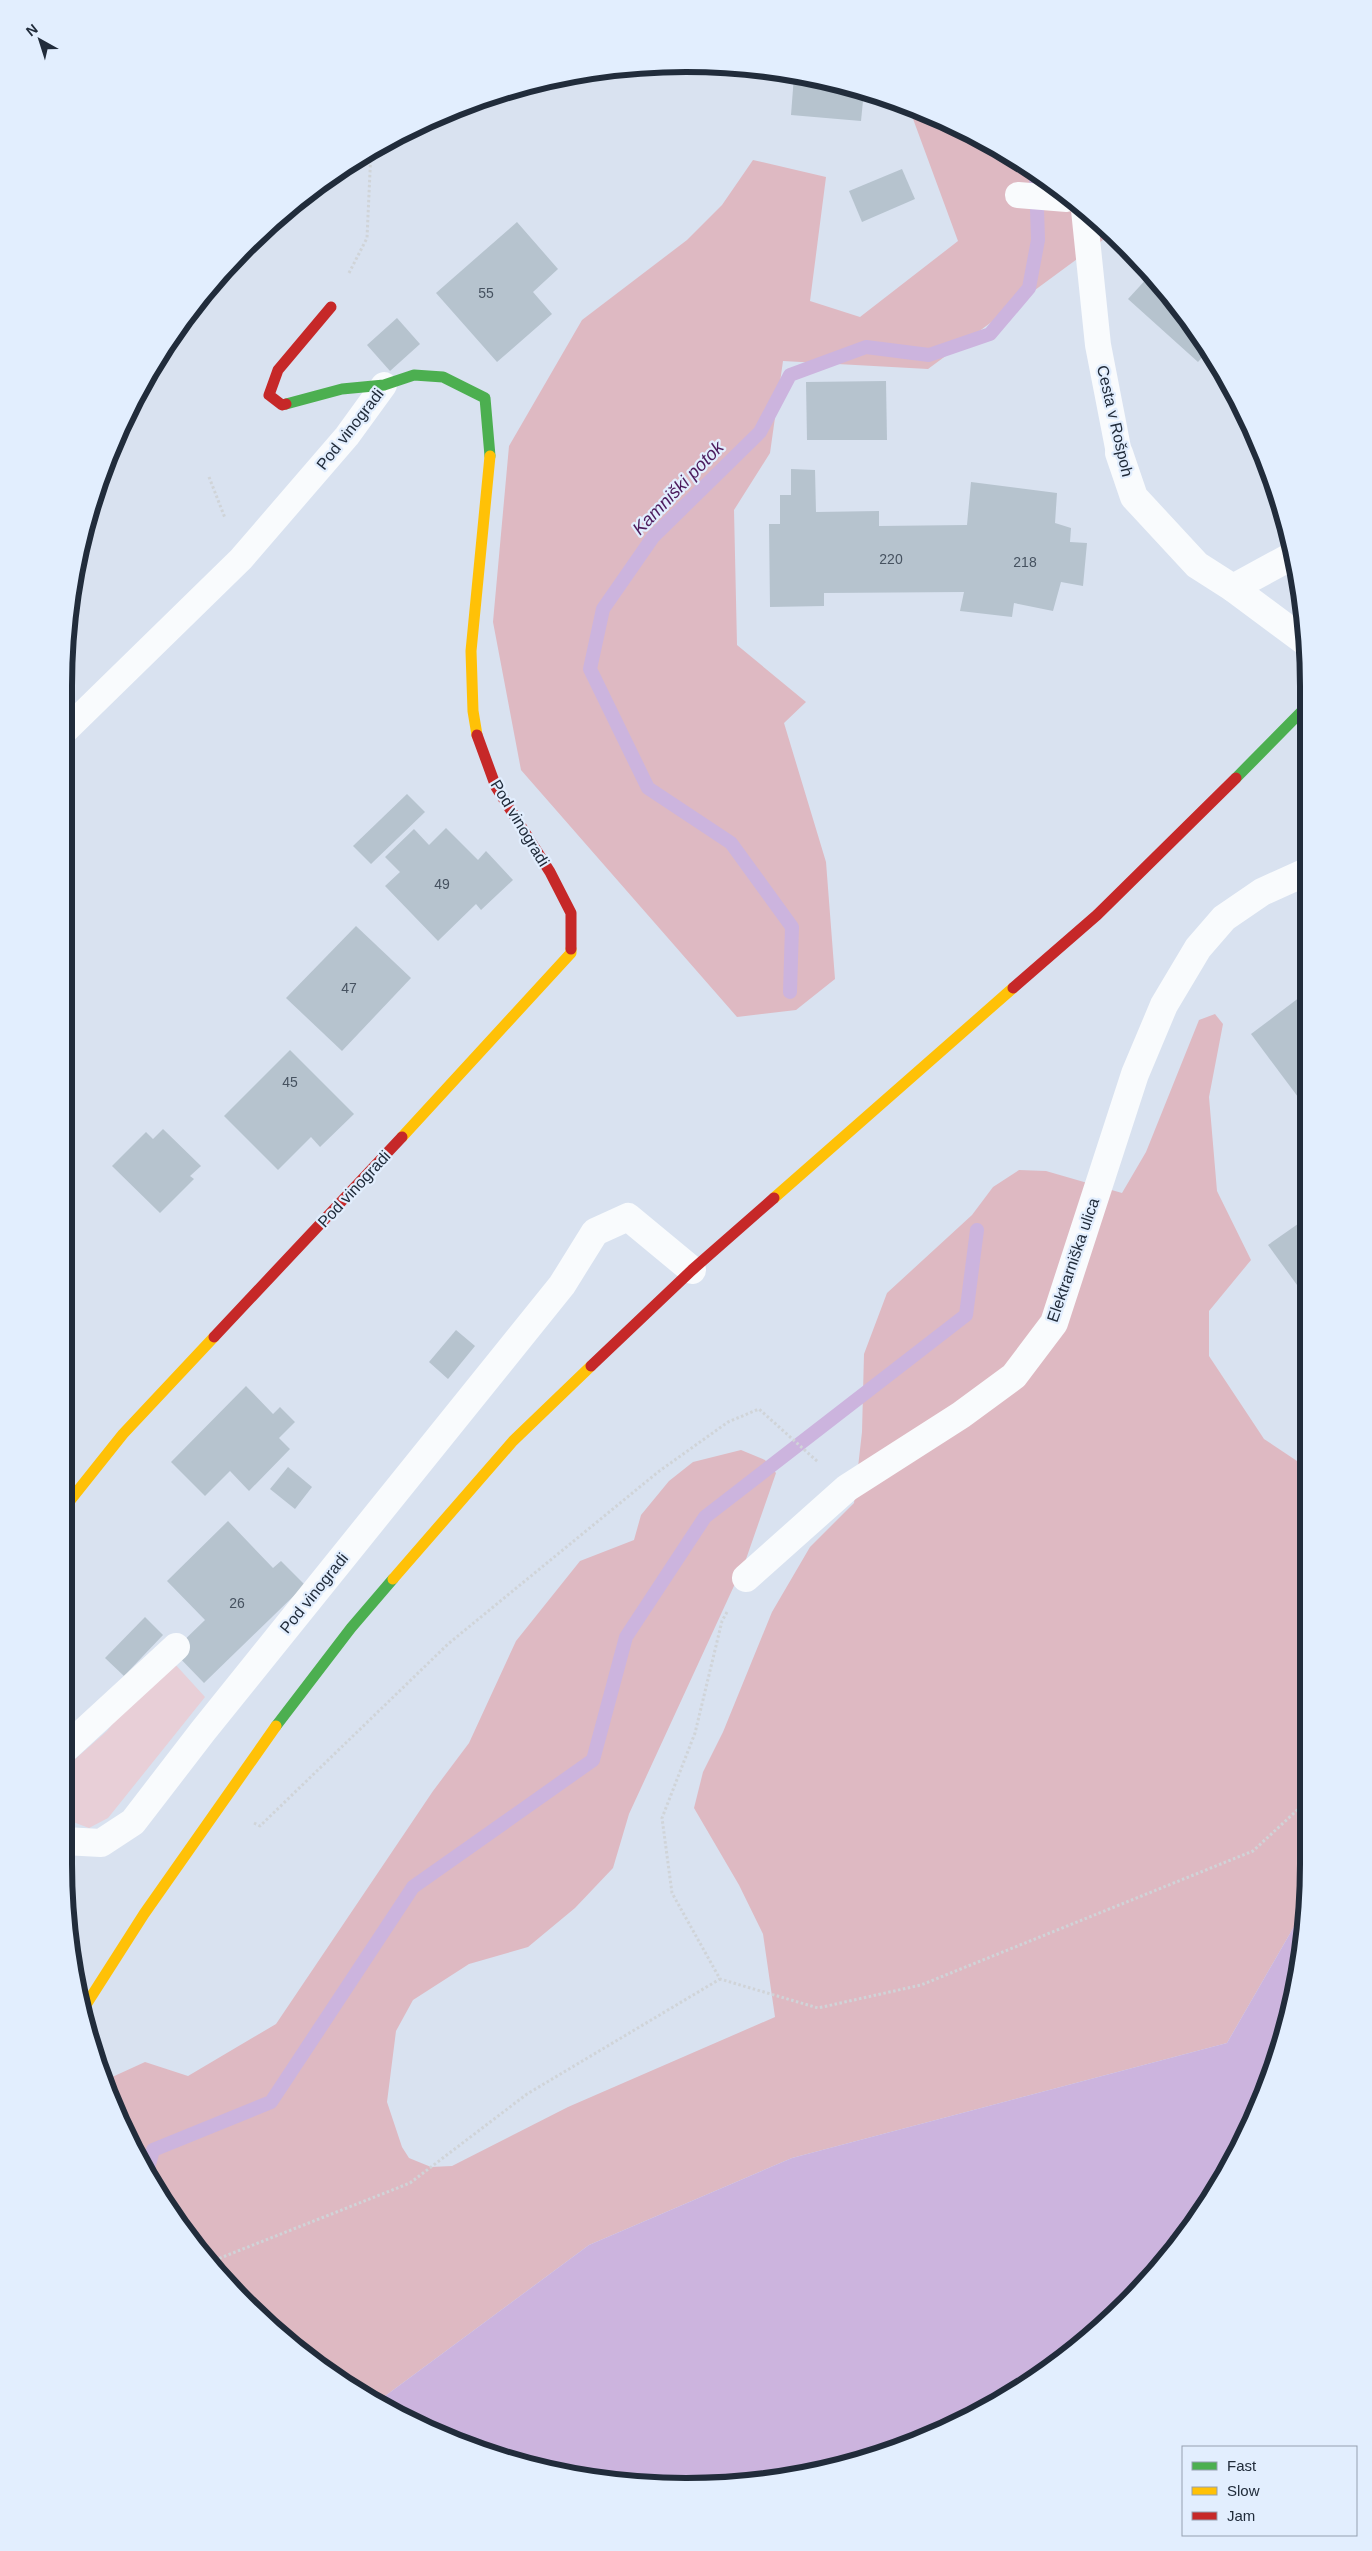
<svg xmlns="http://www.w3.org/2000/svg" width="1372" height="2551" font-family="Arial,sans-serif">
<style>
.green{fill:#e8cfd7}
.forest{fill:#deb9c2}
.water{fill:#ccb4de}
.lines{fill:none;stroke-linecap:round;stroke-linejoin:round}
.stream{stroke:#ccb4de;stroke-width:14}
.building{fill:#b6c3ce}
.path{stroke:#d0d4d8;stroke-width:3;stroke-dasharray:2.5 2.5;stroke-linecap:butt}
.lane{stroke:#f9fbfd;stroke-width:26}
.street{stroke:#f9fbfd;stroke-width:28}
.fast{stroke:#4caf50;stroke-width:11}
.slow{stroke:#ffc107;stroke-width:11}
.jam{stroke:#c62828;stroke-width:11}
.labels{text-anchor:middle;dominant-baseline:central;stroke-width:4.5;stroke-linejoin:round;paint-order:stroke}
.number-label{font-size:14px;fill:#465260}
.street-label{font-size:16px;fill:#212c3b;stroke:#e2eefe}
.water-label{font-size:18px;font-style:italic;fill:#4c1b5d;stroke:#e2eefe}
.rim{fill:none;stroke:#212c3b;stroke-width:6}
</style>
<rect width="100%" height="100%" fill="#d9e2f0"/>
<path class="green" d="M173,1662L205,1697L108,1818L89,1828L65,1819L64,1769L107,1731L128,1704Z"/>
<g class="forest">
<path d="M909,108L961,128L1096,218L1111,234L928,369L783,361L770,453L734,510L737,645L806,702L784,723L826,862L835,979L796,1010L737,1017L521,770L493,622L509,446L582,320L687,240L722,205L753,160L826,177L810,301L860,317L958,241Z"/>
<path d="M1215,1014L1223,1024L1209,1097L1217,1191L1251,1260L1209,1311V1356L1264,1439L1306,1467L1307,1904L1227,2043L792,2158L589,2245L377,2402L341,2383L276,2333L193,2244L147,2176L106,2085L110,2078L145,2062L188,2076L276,2024L433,1791L469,1743L516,1641L580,1561L634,1540L641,1515L669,1481L693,1462L741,1450L765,1460L776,1473L745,1562L629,1814L613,1868L575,1908L528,1947L469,1964L413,2000L396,2031L387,2102L402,2147L409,2158L431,2167L452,2166L568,2107L775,2017L763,1934L739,1885L694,1808L703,1772L723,1732L772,1612L810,1547L854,1503L862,1432L864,1354L887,1293L972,1215L993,1187L1019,1170L1046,1171L1122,1193L1146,1152L1199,1020Z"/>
</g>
<path class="water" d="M1307,1904L1287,2026L1244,2140L1180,2244L1126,2305L1032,2382L961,2423L847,2466L727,2486H645L525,2466L448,2440L377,2402L589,2245L792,2158L1227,2043Z"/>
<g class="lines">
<g class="stream">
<path d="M790,992L792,927L731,843L648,788L590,669L603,609L653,537L760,432L790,375L866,347L929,355L990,334L1029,288L1038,240L1036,178"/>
<path d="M146,2175L153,2150L271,2102L413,1887L593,1760L626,1637L705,1517L966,1315L977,1230"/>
</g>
</g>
<g class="building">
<path d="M794,76L847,85L864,91L861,121L791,115Z"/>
<path d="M902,169L915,199L862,222L849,191Z"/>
<path d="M517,222L558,269L533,292L552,314L497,362L436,293Z"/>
<path d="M1150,275L1180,307L1206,353L1198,362L1128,299Z"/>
<path d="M397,318L420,344L390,371L367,345Z"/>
<path d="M886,381L887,440H807L806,382Z"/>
<path d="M791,469L815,470L816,512L879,511V526L967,525L971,482L1057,493L1055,523L1071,528L1070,542L1087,543L1083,586L1061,582L1053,611L1014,603L1012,617L960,611L964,592L824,593V606L770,607L769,524H780V495H791Z"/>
<path d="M407,794L425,812L371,864L353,846Z"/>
<path d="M446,828L478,860L486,851L513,880L481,910L476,904L438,941L385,886L400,872L385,857L414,829L429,845Z"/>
<path d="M356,926L411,978L342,1051L286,998Z"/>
<path d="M1304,994V1105L1251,1034Z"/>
<path d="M290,1050L354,1114L320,1147L311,1137L278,1170L224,1116Z"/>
<path d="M163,1129L201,1166L190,1176L194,1179L160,1213L112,1166L146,1132L153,1139Z"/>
<path d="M1305,1219V1296L1268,1245Z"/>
<path d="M456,1330L475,1346L448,1379L429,1362Z"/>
<path d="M246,1386L273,1414L280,1407L295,1422L279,1438L290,1449L249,1491L230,1471L205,1496L171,1462Z"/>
<path d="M288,1467L312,1487L295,1509L270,1489Z"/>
<path d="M228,1521L273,1568L281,1561L305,1585L204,1683L173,1651L205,1620L167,1581Z"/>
<path d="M145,1617L163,1635L124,1676L105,1658Z"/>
</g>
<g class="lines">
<g class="path">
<path d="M349,273L367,238L371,150"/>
<path d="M209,477L225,518"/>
<path d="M727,1612L722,1621L695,1733L662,1818L672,1893L720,1979L818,2008L921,1985L1253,1851L1307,1801"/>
<path d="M254,1823L260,1826L448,1644L658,1472L728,1422L759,1409L818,1462"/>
<path d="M210,2262L410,2183L527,2094L720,1979"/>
</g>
<g class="lane">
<path d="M1018,195L1067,199"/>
<path d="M1084,210L1098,345L1119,453"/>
<path d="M65,731L241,559L347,436L384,385"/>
</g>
<g class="street">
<path d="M1119,453L1134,497L1197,565L1233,588"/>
<path d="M1290,557L1233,588L1303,640"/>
<path d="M746,1578L847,1488L961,1415L1014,1376L1054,1323L1135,1074L1164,1005L1198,948L1224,918L1262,892L1304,873"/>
<path d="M64,1750L176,1647"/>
<path d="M64,1841L101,1843L133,1822L203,1731L562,1285L595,1232L628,1217L692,1270"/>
</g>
<g class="fast">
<path d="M286,404L342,389L384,385L414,375L443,377L485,398L490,456"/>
<path d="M1236,778L1303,710"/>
<path d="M276,1726L351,1628L393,1579"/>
</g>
<g class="slow">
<path d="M477,735L473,711L471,651L490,456"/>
<path d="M402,1137L571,953V949"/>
<path d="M774,1198L1013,988"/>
<path d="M64,1508L123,1434L214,1337"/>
<path d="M393,1579L513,1441L591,1366"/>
<path d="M82,2011L144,1914L276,1726"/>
</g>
<g class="jam">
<path d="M286,404L282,405L269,395L278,370L331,307"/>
<path d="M477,735L496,787L550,872L571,913V949"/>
<path d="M1013,988L1097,915L1236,778"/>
<path d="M214,1337L402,1137"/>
<path d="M591,1366L692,1270L774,1198"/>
</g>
</g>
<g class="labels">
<g class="number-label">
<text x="486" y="293">55</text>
<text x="891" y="559">220</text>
<text x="1025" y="562">218</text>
<text x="442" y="884">49</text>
<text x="349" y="988">47</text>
<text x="290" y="1082">45</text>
<text x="237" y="1603">26</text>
</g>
<g class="street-label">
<text transform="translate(1115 421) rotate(77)">Cesta v Rošpoh</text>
<text transform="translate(350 429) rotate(-52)">Pod vinogradi</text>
<text transform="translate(520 823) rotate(59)">Pod vinogradi</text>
<text transform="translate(354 1189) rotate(-47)">Pod vinogradi</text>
<text transform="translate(1073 1260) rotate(-71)">Elektrarniška ulica</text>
<text transform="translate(314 1593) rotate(-51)">Pod vinogradi</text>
</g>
<g class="water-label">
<text transform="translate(678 488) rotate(-46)">Kamniški potok</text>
</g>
</g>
<path d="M0 0H1372V2551H0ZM686 72H686A614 614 0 0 1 1300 686V1864A614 614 0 0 1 686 2478H686A614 614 0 0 1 72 1864V686A614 614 0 0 1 686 72Z" fill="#e2eefe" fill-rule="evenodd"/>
<path class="rim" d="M686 72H686A614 614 0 0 1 1300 686V1864A614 614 0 0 1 686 2478H686A614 614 0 0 1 72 1864V686A614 614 0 0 1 686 72Z"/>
<rect x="1182" y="2446" width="175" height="90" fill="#e2eefe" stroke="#95a0b0"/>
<rect x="1192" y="2462" width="25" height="8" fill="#4caf50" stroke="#95a0b0"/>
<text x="1227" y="2471" font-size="15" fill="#212c3b">Fast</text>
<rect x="1192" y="2487" width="25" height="8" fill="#ffc107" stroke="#95a0b0"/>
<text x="1227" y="2496" font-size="15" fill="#212c3b">Slow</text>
<rect x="1192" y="2512" width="25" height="8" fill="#c62828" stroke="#95a0b0"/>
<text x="1227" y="2521" font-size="15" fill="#212c3b">Jam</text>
<g transform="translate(40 40) rotate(321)" stroke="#e2eefe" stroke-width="4" paint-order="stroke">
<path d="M0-4L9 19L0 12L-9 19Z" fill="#212c3b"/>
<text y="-8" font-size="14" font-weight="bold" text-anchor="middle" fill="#212c3b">N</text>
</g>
</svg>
